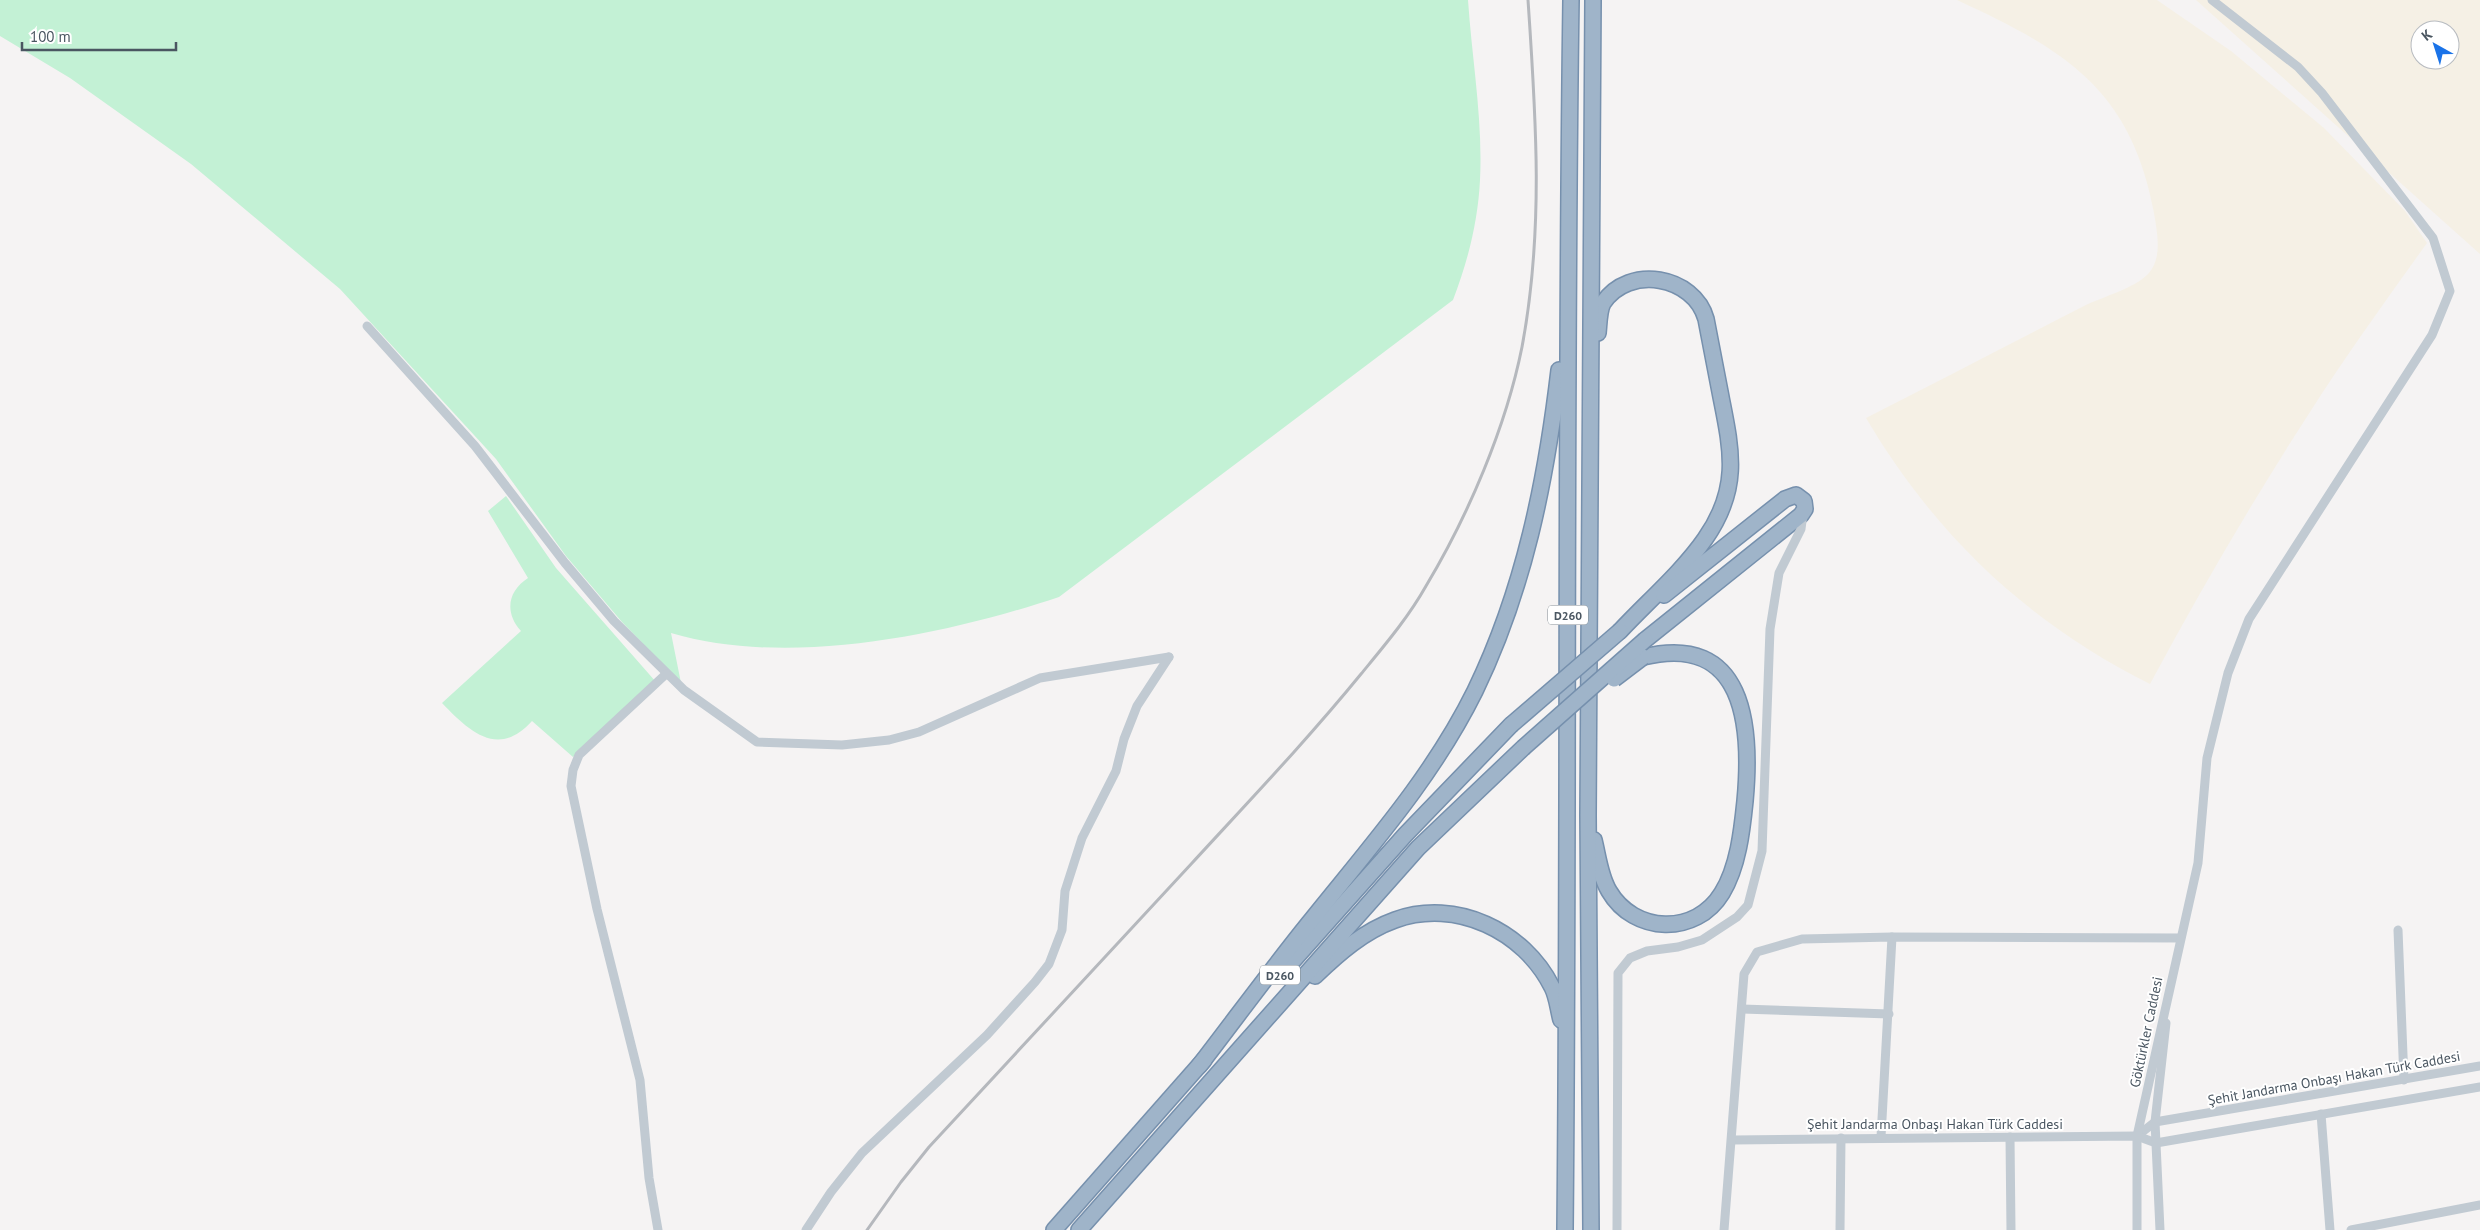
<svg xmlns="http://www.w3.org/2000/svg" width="2480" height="1230" font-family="'PT Sans',sans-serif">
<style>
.green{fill:#c3f1d5}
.sand{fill:#f5f0e5;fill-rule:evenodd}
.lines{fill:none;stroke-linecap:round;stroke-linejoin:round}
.trunk-casing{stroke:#7690ad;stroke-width:18}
.minor{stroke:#c1cad2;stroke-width:9}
.trunk{stroke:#9fb4c9;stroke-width:15}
.rail{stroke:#b5b8bd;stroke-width:3}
.trunk-bridge-casing{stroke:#7690ad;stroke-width:18;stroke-linecap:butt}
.trunk-bridge{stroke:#9fb4c9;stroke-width:15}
.labels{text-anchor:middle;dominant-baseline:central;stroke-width:4;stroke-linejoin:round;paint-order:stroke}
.shield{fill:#fff;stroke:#808990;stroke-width:1}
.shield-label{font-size:12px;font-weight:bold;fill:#4a5661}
.street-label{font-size:14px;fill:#4a5661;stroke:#fff}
</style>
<rect width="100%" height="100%" fill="#f5f3f3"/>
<g class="green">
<path d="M0,0H1468C1472,60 1483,120 1480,180C1478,221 1468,261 1453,300L1059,597C945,635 789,668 671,633L681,683L622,622L566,556L496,459L340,289L191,164L70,78L0,36Z"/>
<path d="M506,496L556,568L656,682L573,757L532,721C498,759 469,731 442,703L521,631C504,612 508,591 528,578L488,511Z"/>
</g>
<g class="sand">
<path d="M1957,0H2157L2231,51L2324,128L2405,211L2427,243C2387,299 2347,354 2310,412C2253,500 2200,591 2150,684C2027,622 1936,536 1866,418C1939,381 2012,343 2084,306C2102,297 2135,288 2148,274C2163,258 2157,232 2154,213C2131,88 2063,49 1957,0Z"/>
<path d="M2196,0H2480V254ZM2420,30H2450V60H2420Z"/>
</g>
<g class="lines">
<g class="trunk-casing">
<g id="trunk">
<path d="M1598,333C1599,324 1599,310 1603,303C1629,264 1694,276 1706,319C1711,345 1716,371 1721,397C1732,452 1740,489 1705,539C1682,572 1647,602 1620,631"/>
<path d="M1645,640L1801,515L1805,509L1804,501L1796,495L1785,499L1664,595"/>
<path d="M1594,840C1598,856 1600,876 1609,891C1634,934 1696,936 1722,893C1738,867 1742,831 1745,801C1752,726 1745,632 1643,657"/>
<path d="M1283,972L1405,835L1511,725"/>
<path d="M1315,976C1339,953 1364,931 1395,920C1456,898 1524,931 1552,987C1557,996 1558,1009 1561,1020"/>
<path d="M1199,1066C1236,1018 1271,970 1309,923C1369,848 1432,778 1475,691C1524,590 1546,481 1559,370"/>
<path d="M1054,1230L1204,1060"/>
<path d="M1079,1230L1418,848L1523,748"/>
<path d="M1565,1230C1569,820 1565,410 1571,0"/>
<path d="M1591,1230L1588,815L1593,0"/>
</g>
</g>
<g class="minor">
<path d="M367,326L475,446L565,563L614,621L684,690L757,742L842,745L889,740L919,732L1040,678L1169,657"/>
<path d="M2398,930L2404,1080"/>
<path d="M1742,1009L1889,1014"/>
<path d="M2321,1114L2330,1230"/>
<path d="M2137,1136L2155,1122L2480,1066"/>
<path d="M1881,1137L1892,937"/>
<path d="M2010,1137L2011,1230"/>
<path d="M1733,1140L2137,1136L2156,1143L2480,1087"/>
<path d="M658,1230L649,1178L640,1080L597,909L571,786L573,770L579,755L666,674"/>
<path d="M806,1230L831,1192L862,1153L987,1035L1035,982L1049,964L1062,930L1065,891L1082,838L1116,771L1124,739L1137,706L1169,657"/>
<path d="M1617,1230L1618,973L1630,958L1647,951L1678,947L1702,940L1737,917L1748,905L1762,851L1770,629L1779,573L1801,529L1803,513"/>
<path d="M1724,1230L1744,974L1757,952L1802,939L1892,937L2180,938"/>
<path d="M1840,1230L1841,1138"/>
<path d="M2137,1230V1136L2198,863L2207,758L2228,673L2249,619L2432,335L2450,291L2433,238L2322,93L2298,67L2212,0"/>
<path d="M2160,1230L2155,1122L2166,1023"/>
<path d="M2351,1230L2480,1205"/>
</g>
<use href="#trunk" class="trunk"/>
<path class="rail" d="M867,1230L901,1182L929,1147C1017,1052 1105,957 1193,862C1250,800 1308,739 1361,674C1384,646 1408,618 1426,586C1468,516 1506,427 1522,347C1544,230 1536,117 1528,0"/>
<g class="trunk-bridge-casing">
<g id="trunk-bridge">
<path d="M1614,679L1643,657"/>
<path d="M1511,725L1620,631"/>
<path d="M1523,748L1645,640"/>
</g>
</g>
<use href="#trunk-bridge" class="trunk-bridge"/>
</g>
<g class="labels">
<g class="shield">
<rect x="1548" y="605.5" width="40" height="19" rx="4"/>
<rect x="1260" y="965.5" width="40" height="19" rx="4"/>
</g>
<g class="shield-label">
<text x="1568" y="615">D260</text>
<text x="1280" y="975">D260</text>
</g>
<g class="street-label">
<text transform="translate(2146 1032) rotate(-78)">Göktürkler Caddesi</text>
<text transform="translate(2334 1078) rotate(-10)">Şehit Jandarma Onbaşı Hakan Türk Caddesi</text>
<text x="1935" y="1124">Şehit Jandarma Onbaşı Hakan Türk Caddesi</text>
</g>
</g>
<g transform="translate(2435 45) rotate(321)"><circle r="24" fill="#ffffff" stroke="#b7bbc0"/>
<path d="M0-4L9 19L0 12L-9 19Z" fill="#1a73e8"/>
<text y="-8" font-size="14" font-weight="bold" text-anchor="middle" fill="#4a5661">K</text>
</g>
<path d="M22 42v8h154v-8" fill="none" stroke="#4a5661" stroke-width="2.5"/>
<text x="30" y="42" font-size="15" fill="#4a5661" stroke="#ffffff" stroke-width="4" paint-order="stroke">100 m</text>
</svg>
